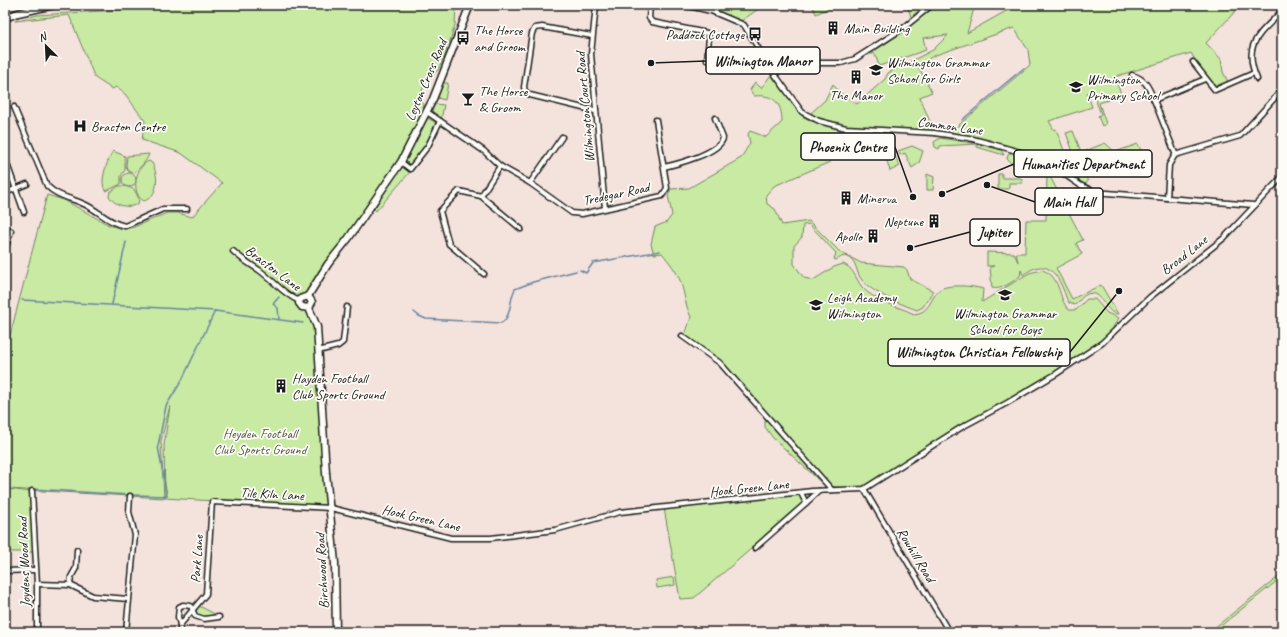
<svg xmlns="http://www.w3.org/2000/svg" width="1287" height="637" font-family="Caveat,sans-serif">
<style>
.green{fill:#c8eaa3;stroke:#728360}
.lines{fill:none;stroke-linecap:round;stroke-linejoin:round}
.stream{stroke:#68849e;stroke-width:1.5}
.street-casing{stroke:#1c1c1c;stroke-width:7}
.secondary-casing{stroke:#1c1c1c;stroke-width:9}
.street{stroke:#fdfcf7;stroke-width:4}
.secondary{stroke:#fdfcf7;stroke-width:6}
.labels{text-anchor:middle;dominant-baseline:central;stroke-width:3.5;stroke-linejoin:round;paint-order:stroke}
.poi-label{font-size:14px;fill:#1c1c1c;stroke:#fdfcf7;text-anchor:start}
.street-label{font-size:14px;fill:#1c1c1c;stroke:#fdfcf7}
.park-label{font-size:14px;fill:#505a44;stroke:#fdfcf7}
.leader{fill:none;stroke:#1c1c1c;stroke-width:1.5}
.callout-dot{fill:#1c1c1c;stroke:#fdfcf7;stroke-width:1.5}
.callout{fill:#fdfcf7;stroke:#1c1c1c;stroke-width:1.5}
.callout-label{font-size:15px;text-anchor:middle;font-weight:bold;fill:#1c1c1c}
</style>
<rect width="100%" height="100%" fill="#f4e2dd"/>
<filter id="ink" filterUnits="userSpaceOnUse"><feTurbulence type="fractalNoise" baseFrequency=".025" numOctaves="2"/><feDisplacementMap in="SourceGraphic" scale="8" xChannelSelector="R" yChannelSelector="G"/><feConvolveMatrix kernelMatrix="1 2 1 2 8 2 1 2 1" color-interpolation-filters="sRGB"/></filter>
<g filter="url(#ink)">
<g class="green">
<path d="M197,5H456L455,25L449,44L445,46L447,51L438,70L425,83L421,94L415,98L424,104L423,111L399,158L308,297L303,301L311,313L316,327L330,508L165,498L164,445L170,406L161,441L164,498L8,489L32,492L34,552H5V340L9,339L47,195L64,200L109,225L122,229L134,227L167,213H178L192,217L222,183L181,153L142,140L145,121L125,94L116,87L112,89L95,78L69,15L15,21L37,15Z"/>
<path d="M701,5H764L741,21Z"/>
<path d="M812,5H836L816,14Z"/>
<path d="M907,5H925L911,17Z"/>
<path d="M934,5H975L967,33L1008,10L1024,5H1241L1206,43L1221,59L1223,72L1229,84L1215,90L1206,79L1191,53L1114,77L1123,98L1117,97L1099,103L1106,124L1102,126L1098,116L1101,114L1092,91L1087,93L1092,107L1049,121L1054,130L1056,129L1069,164L1083,173L1088,181L1085,185L1049,160L1008,147L947,135L1030,65L1028,50L1014,28L933,56L918,66L932,92L920,97L934,132C893,129 848,132 810,114L825,100L833,84L839,92L857,104L885,79L888,73L933,50L948,35L923,38L926,50L879,66L875,54H870L903,32Z"/>
<path d="M771,75L802,116L811,121L840,129L838,146L830,162L774,186L766,195L767,204L775,209L782,225L809,221L840,252L861,263L904,267L907,270L910,279L933,291L923,307L917,310C901,304 872,293 862,280C856,274 857,260 848,257C843,255 840,258 836,260L834,259L836,253L809,224L803,225L802,237L794,246V264L804,278L813,280L834,267L843,264C854,268 855,278 862,287C874,301 898,306 914,314C929,313 930,300 938,291C945,283 974,286 983,289L982,302L1029,273L1042,270C1062,276 1057,298 1069,310H1076L1087,299H1095L1107,313L1119,318L1113,327L1114,329L1099,343L1048,377L870,484L862,487L849,488L825,486L773,438L765,427V420L769,417L723,363L685,335L691,317C685,304 685,296 681,283C677,271 669,262 662,253L654,254L651,244L655,227L667,222L672,215L668,195L671,189L689,188L741,158L750,143L748,134L750,131L766,137L782,122C782,103 774,94 754,96L750,90L755,82L761,88Z"/>
<path d="M442,83H448L445,100L437,98Z"/>
<path d="M435,104L444,105L441,120L432,111Z"/>
<path d="M427,118L435,122L436,125L422,150L410,165L405,160Z"/>
<path d="M1073,131L1083,157L1079,161L1075,157L1066,133Z"/>
<path d="M940,138L979,144L1001,150L1004,155L977,147V144L940,146L939,149L935,147L934,142Z"/>
<path d="M1105,143L1115,152L1138,144L1144,157L1099,172L1083,164L1085,157L1083,152Z"/>
<path d="M912,146L923,151L919,163L912,168L905,153L900,155L898,151Z"/>
<path d="M113,151L125,156V170L121,176V184L106,191C98,183 108,159 113,151Z"/>
<path d="M1012,152L1044,165L1083,240L1076,243L1082,254L1056,268L1072,299L1101,285L1118,314C1104,314 1104,289 1087,294C1082,296 1079,302 1075,305L1069,303C1066,299 1065,293 1063,289C1054,267 1042,260 1023,275L1021,270L1020,276C1013,281 1001,291 992,288L990,267L994,266H987V252L1014,253L1018,262L1016,253H1025L1026,220H1046L1047,174H1045V171L1039,170L1038,174H1033L1030,168L1014,166L1007,159L1008,155Z"/>
<path d="M149,154C147,161 138,171 132,173L128,171L126,166L127,156Z"/>
<path d="M894,154L900,166L890,171L887,161L889,157Z"/>
<path d="M149,161L152,163C159,175 159,196 144,201C130,194 135,166 149,161Z"/>
<path d="M401,167H404L410,172L376,211L374,209Z"/>
<circle cx="129" cy="180" r="7"/>
<path d="M927,174L934,177L933,190H927Z"/>
<path d="M998,174H1002V178H1021L1023,183H1009V189H998Z"/>
<path d="M119,186H124L134,189L139,199L138,204C128,209 115,206 109,196L110,192Z"/>
<path d="M811,492L802,505L694,598L680,599L664,508Z"/>
<path d="M1282,574V577L1213,632H1209Z"/>
<path d="M674,577L675,585L657,588L656,580Z"/>
<path d="M199,606L215,614L214,616L205,617L197,615L196,611Z"/>
</g>
<g class="lines">
<g class="stream">
<path d="M995,92L1024,68"/>
<path d="M962,120L994,93"/>
<path d="M580,270L586,273L593,263L660,251"/>
<path d="M279,297L273,304L278,308L279,319"/>
<path d="M22,300L215,311"/>
<path d="M112,304L126,242"/>
<path d="M414,312L419,316L426,319L501,323C512,317 509,300 515,289L533,282L576,271"/>
<path d="M33,489L129,495"/>
<path d="M133,495L167,496L158,446L166,406L182,380L215,311L303,323"/>
</g>
<g class="street-casing">
<g id="street">
<path d="M596,5L591,54L605,208"/>
<path d="M650,5L649,18L652,22L707,33L709,37L707,60"/>
<path d="M684,5L711,11L744,25L771,69L802,112L819,121L846,128L934,133L969,138L992,144L1041,158L1080,185L1095,192L1253,205"/>
<path d="M592,36L542,27L535,28L532,33L524,87L525,91L530,95L595,111"/>
<path d="M1193,62L1215,90L1254,73"/>
<path d="M771,69L793,63H841L855,59L902,29L932,5"/>
<path d="M1132,75C1146,79 1149,88 1154,100"/>
<path d="M1257,79C1242,44 1259,35 1282,11"/>
<path d="M14,107L47,186C58,197 72,198 86,205C100,212 109,223 125,226L163,209H187"/>
<path d="M427,112L484,151L500,166L530,183L572,213L582,214L662,196L667,188L656,120"/>
<path d="M1175,153L1154,100L1205,79"/>
<path d="M401,162L410,169L428,146L440,121"/>
<path d="M7,164L24,212"/>
<path d="M664,167C677,164 720,153 723,138L715,118"/>
<path d="M530,183L562,137"/>
<path d="M5,193L27,184"/>
<path d="M481,196L500,166"/>
<path d="M1167,198L1169,165L1175,155L1240,136L1282,90"/>
<path d="M5,228L11,231L5,250"/>
<path d="M233,251C241,259 250,264 259,270C273,280 283,294 299,301"/>
<path d="M484,274L449,244L440,211L459,191L481,196L521,229"/>
<path d="M682,336L720,363L832,490"/>
<path d="M318,351L338,346L343,342L347,307"/>
<path d="M864,489L949,632"/>
<path d="M32,491L37,584V632"/>
<path d="M806,503L819,491"/>
<path d="M755,548L806,503L801,493"/>
<path d="M5,571L35,570"/>
<path d="M37,584L70,585L93,596L128,599"/>
<path d="M70,585L71,577L76,568L77,550"/>
<path d="M180,625L178,617L179,607L183,605L191,606L195,616L204,619L219,617"/>
<path d="M126,632L135,535L129,512L130,496"/>
<path d="M180,632V625L206,594L212,502L331,508L451,538H491L555,530L620,512L812,491L864,489L962,427L1007,403L1056,374L1102,343L1150,297L1224,238L1282,177"/>
</g>
</g>
<g class="secondary-casing">
<g id="secondary">
<path d="M5,18L18,13L54,5"/>
<path d="M308,296L312,302L309,308"/>
<path d="M309,308L302,307L299,303L300,299L308,296L328,264L348,239L401,162L433,99L470,5"/>
<path d="M309,308L317,327L326,473L335,563L336,632"/>
</g>
</g>
<use href="#street" class="street"/>
<use href="#secondary" class="secondary"/>
</g>
</g>
<defs>
<g id="building-bare" transform="scale(1.08)"><path d="M-4-6H4V6H1V3H-1V6H-4ZM-2.5-4.3h1.7v1.8h-1.7ZM.8-4.3h1.7v1.8H.8ZM-2.5-1h1.7V.8h-1.7ZM.8-1h1.7V.8H.8Z" fill="#1c1c1c" stroke="#fdfcf7" stroke-width="2.5" paint-order="stroke"/></g>
<g id="bus-bare" transform="scale(1.08)"><path d="M-5-6H5V4H4V6H2V4H-2V6H-4V4H-5ZM-3.5-4V0h7V-4ZM-3.5 1.2v1.5H-2V1.2ZM2 1.2v1.5H3.5V1.2Z" fill="#1c1c1c" stroke="#fdfcf7" stroke-width="2.5" paint-order="stroke"/></g>
<g id="school-bare" transform="scale(1.08)"><path d="M0-5L7-2L0 1L-7-2ZM-4 1L0 2.5L4 1V4Q0 6-4 4Z" fill="#1c1c1c" stroke="#fdfcf7" stroke-width="2.5" paint-order="stroke"/></g>
<g id="bar-bare" transform="scale(1.08)"><path d="M-6-5H6L.8 .8V4.5H3.5V6h-7V4.5H-.8V.8Z" fill="#1c1c1c" stroke="#fdfcf7" stroke-width="2.5" paint-order="stroke"/></g>
<g id="hospital-bare" transform="scale(1.08)"><path d="M-5-5h3v3.5h4V-5h3V5h-3V1.5h-4V5h-3Z" fill="#1c1c1c" stroke="#fdfcf7" stroke-width="2.5" paint-order="stroke"/></g>
</defs>
<g fill-rule="evenodd">
<use href="#building-bare" x="833" y="28"/>
<use href="#bus-bare" x="755" y="34"/>
<use href="#bus-bare" x="463" y="38"/>
<use href="#school-bare" x="876" y="70"/>
<use href="#building-bare" x="856" y="77"/>
<use href="#school-bare" x="1076" y="87"/>
<use href="#bar-bare" x="468" y="99"/>
<use href="#hospital-bare" x="80" y="126"/>
<use href="#building-bare" x="846" y="198"/>
<use href="#building-bare" x="934" y="221"/>
<use href="#building-bare" x="873" y="236"/>
<use href="#school-bare" x="1005" y="295"/>
<use href="#school-bare" x="816" y="305"/>
<use href="#building-bare" x="281" y="386"/>
</g>
<g class="labels">
<g class="poi-label">
<text x="844" y="28">Main Building</text>
<text x="474" y="30">The Horse<tspan x="474" dy="16">and Groom</tspan></text>
<text x="744" y="34" text-anchor="end">Paddock Cottage</text>
<text x="887" y="62">Wilmington Grammar<tspan x="887" dy="16">School for Girls</tspan></text>
<text x="1087" y="79">Wilmington<tspan x="1087" dy="16">Primary School</tspan></text>
<text x="479" y="91">The Horse<tspan x="479" dy="16">&amp; Groom</tspan></text>
<text x="856" y="95" text-anchor="middle">The Manor</text>
<text x="91" y="126">Bracton Centre</text>
<text x="857" y="198">Minerva</text>
<text x="923" y="221" text-anchor="end">Neptune</text>
<text x="862" y="236" text-anchor="end">Apollo</text>
<text x="827" y="297">Leigh Academy<tspan x="827" dy="16">Wilmington</tspan></text>
<text x="1005" y="313" text-anchor="middle">Wilmington Grammar<tspan x="1005" dy="16">School for Boys</tspan></text>
<text x="292" y="378">Hayden Football<tspan x="292" dy="16">Club Sports Ground</tspan></text>
</g>
<g class="street-label">
<text transform="translate(426 80) rotate(-67)">Leyton Cross Road</text>
<text transform="translate(585 107) rotate(-95)">Wilmington Court Road</text>
<text transform="translate(950 126) rotate(8)">Common Lane</text>
<text transform="translate(616 194) rotate(-12)">Tredegar Road</text>
<text transform="translate(1184 255) rotate(-38)">Broad Lane</text>
<text transform="translate(273 268) rotate(37)">Bracton Lane</text>
<text transform="translate(749 488) rotate(-6)">Hook Green Lane</text>
<text transform="translate(272 494) rotate(3)">Tile Kiln Lane</text>
<text transform="translate(421 518) rotate(13)">Hook Green Lane</text>
<text transform="translate(916 555) rotate(59)">Rowhill Road</text>
<text transform="translate(197 559) rotate(-86)">Park Lane</text>
<text transform="translate(24 562) rotate(-92)">Joydens Wood Road</text>
<text transform="translate(322 571) rotate(-93)">Birchwood Road</text>
</g>
<g class="park-label">
<text x="260" y="433">Heyden Football<tspan x="260" dy="16">Club Sports Ground</tspan></text>
</g>
</g>
<path class="leader" d="M651 63L706 61M913 197L895 147M942 194L1014 164M987 185L1035 202M910 248L970 232M1119 291L1070 352"/>
<g class="callout-dot">
<circle cx="651" cy="63" r="4"/>
<circle cx="913" cy="197" r="4"/>
<circle cx="942" cy="194" r="4"/>
<circle cx="987" cy="185" r="4"/>
<circle cx="910" cy="248" r="4"/>
<circle cx="1119" cy="291" r="4"/>
</g>
<g class="callout">
<rect x="706" y="47" width="114" height="27" rx="4"/>
<rect x="801" y="133" width="94" height="27" rx="4"/>
<rect x="1014" y="150" width="138" height="27" rx="4"/>
<rect x="1035" y="188" width="68" height="27" rx="4"/>
<rect x="970" y="219" width="50" height="27" rx="4"/>
<rect x="888" y="339" width="182" height="27" rx="4"/>
</g>
<g class="callout-label">
<text x="763" y="66">Wilmington Manor</text>
<text x="848" y="152">Phoenix Centre</text>
<text x="1083" y="169">Humanities Department</text>
<text x="1069" y="207">Main Hall</text>
<text x="995" y="237">Jupiter</text>
<text x="979" y="357">Wilmington Christian Fellowship</text>
</g>
<rect width="1287" height="637" fill="none" stroke="#fdfcf7" stroke-width="20"/>
<rect x="10" y="10" width="1267" height="617" fill="none" stroke="#1c1c1c" stroke-width="1.5" filter="url(#ink)"/>
<g transform="translate(46 46) rotate(336)" stroke="#fdfcf7" stroke-width="3" paint-order="stroke">
<path d="M0-3L7 15L0 10L-7 15Z" fill="#1c1c1c"/>
<text y="-6" font-size="11" font-weight="bold" text-anchor="middle" fill="#1c1c1c">N</text>
</g>
</svg>
